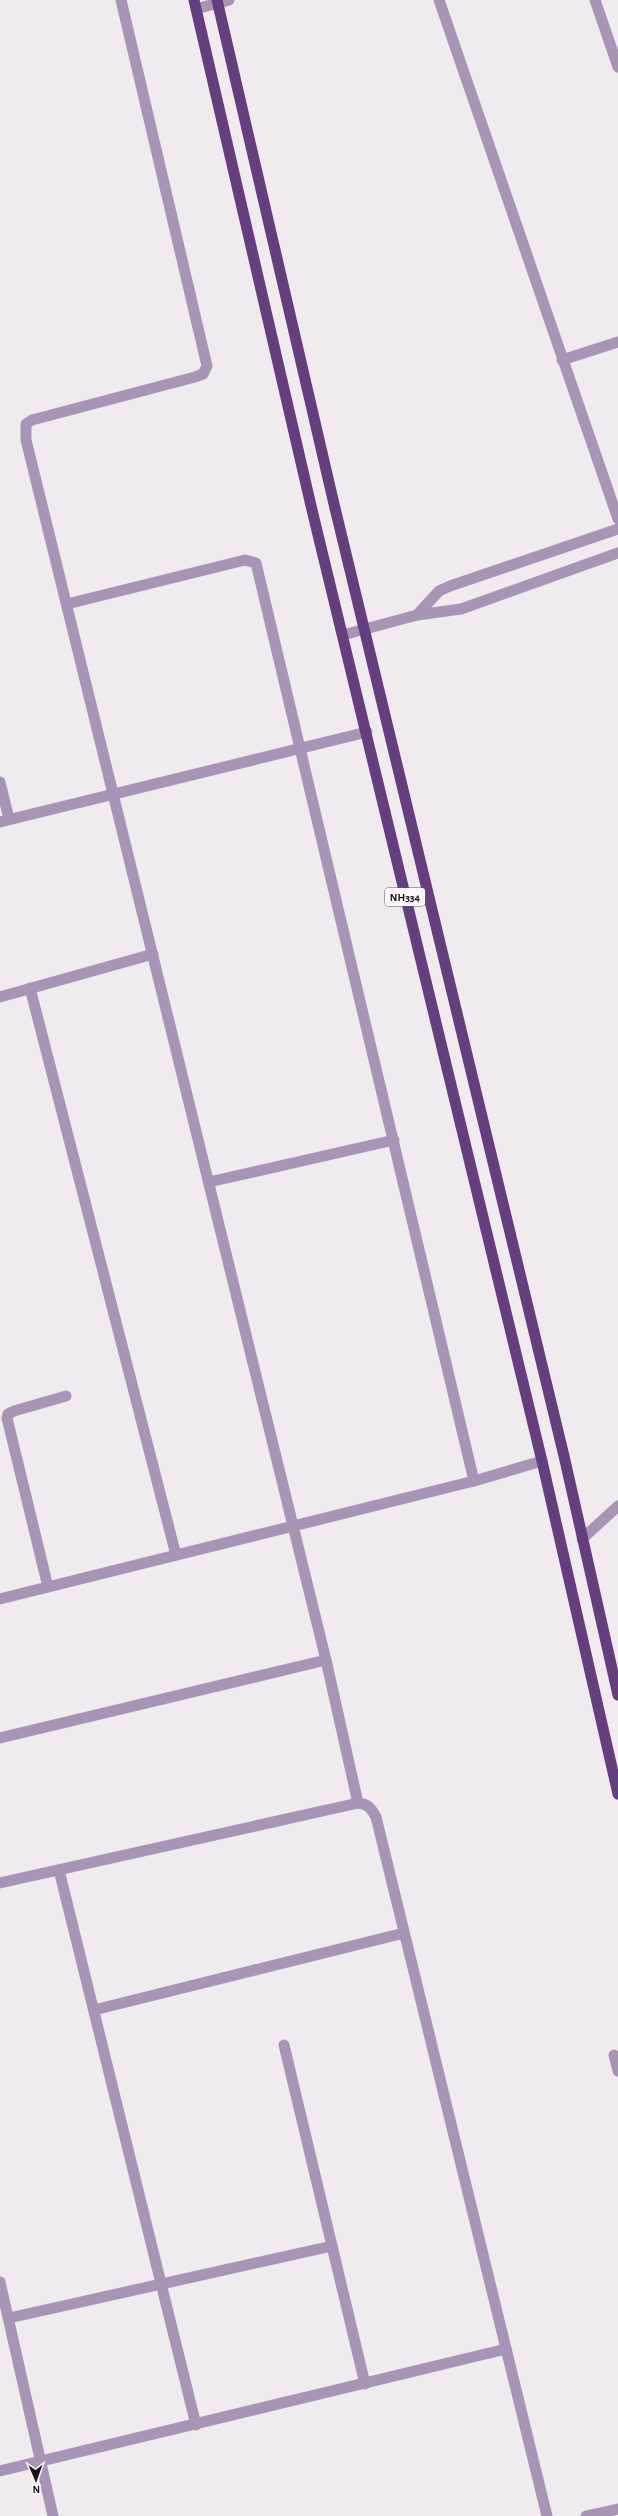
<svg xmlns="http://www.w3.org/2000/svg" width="618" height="2516" font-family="'Alegreya Sans',sans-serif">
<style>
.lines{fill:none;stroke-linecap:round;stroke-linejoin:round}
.service{stroke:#a895b6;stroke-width:11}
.minor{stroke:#a895b6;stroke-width:11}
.trunk{stroke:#643e7d;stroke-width:11}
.labels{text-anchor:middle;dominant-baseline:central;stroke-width:3;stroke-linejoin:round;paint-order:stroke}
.shield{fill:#fef8fd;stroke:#5b575a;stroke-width:1}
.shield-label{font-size:11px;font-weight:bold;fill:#151214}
</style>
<rect width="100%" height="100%" fill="#f1ebf0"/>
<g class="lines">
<g class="service">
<path d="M48,1587L7,1418L8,1414L14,1411L66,1396"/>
<path d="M614,2055L618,2071"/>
</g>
<g class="minor">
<path d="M439,0L618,519"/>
<path d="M595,0L618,67"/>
<path d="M196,9L229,0"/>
<path d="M562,360L618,342"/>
<path d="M67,604L245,560L256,563L474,1481"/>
<path d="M417,615L439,591L450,586L618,529"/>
<path d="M343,635L417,615L461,609L618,553"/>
<path d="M0,782L9,819"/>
<path d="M0,822L367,732"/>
<path d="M30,988L176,1555"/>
<path d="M0,997L153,954"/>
<path d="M209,1182L394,1140"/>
<path d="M582,1539L618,1506"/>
<path d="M0,1599L474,1481L542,1461"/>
<path d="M326,1660L358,1803"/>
<path d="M0,1738L326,1660L26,440V424L32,420L195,377L203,374L207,366L121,0"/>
<path d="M59,1870L196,2425"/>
<path d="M0,1883L358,1803C368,1804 371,1808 376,1817L547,2516"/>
<path d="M94,2010L404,1933"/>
<path d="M284,2045L365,2384"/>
<path d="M0,2282L53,2516"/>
<path d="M9,2318L332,2246"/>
<path d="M0,2471L506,2349"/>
<path d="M586,2516L618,2509"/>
</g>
<g class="trunk">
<path d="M194,0L312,510L542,1461L618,1794"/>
<path d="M217,0L334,504L564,1456L618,1695"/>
</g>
</g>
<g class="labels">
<rect class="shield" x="385" y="888" width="40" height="18" rx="3"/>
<g class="shield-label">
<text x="405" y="897">NH334</text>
</g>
</g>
<g transform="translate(36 2480) rotate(178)" stroke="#fef8fd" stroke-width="3" paint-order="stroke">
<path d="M0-3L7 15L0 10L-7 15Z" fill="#151214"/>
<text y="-6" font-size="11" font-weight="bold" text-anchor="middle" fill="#151214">N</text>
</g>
</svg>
